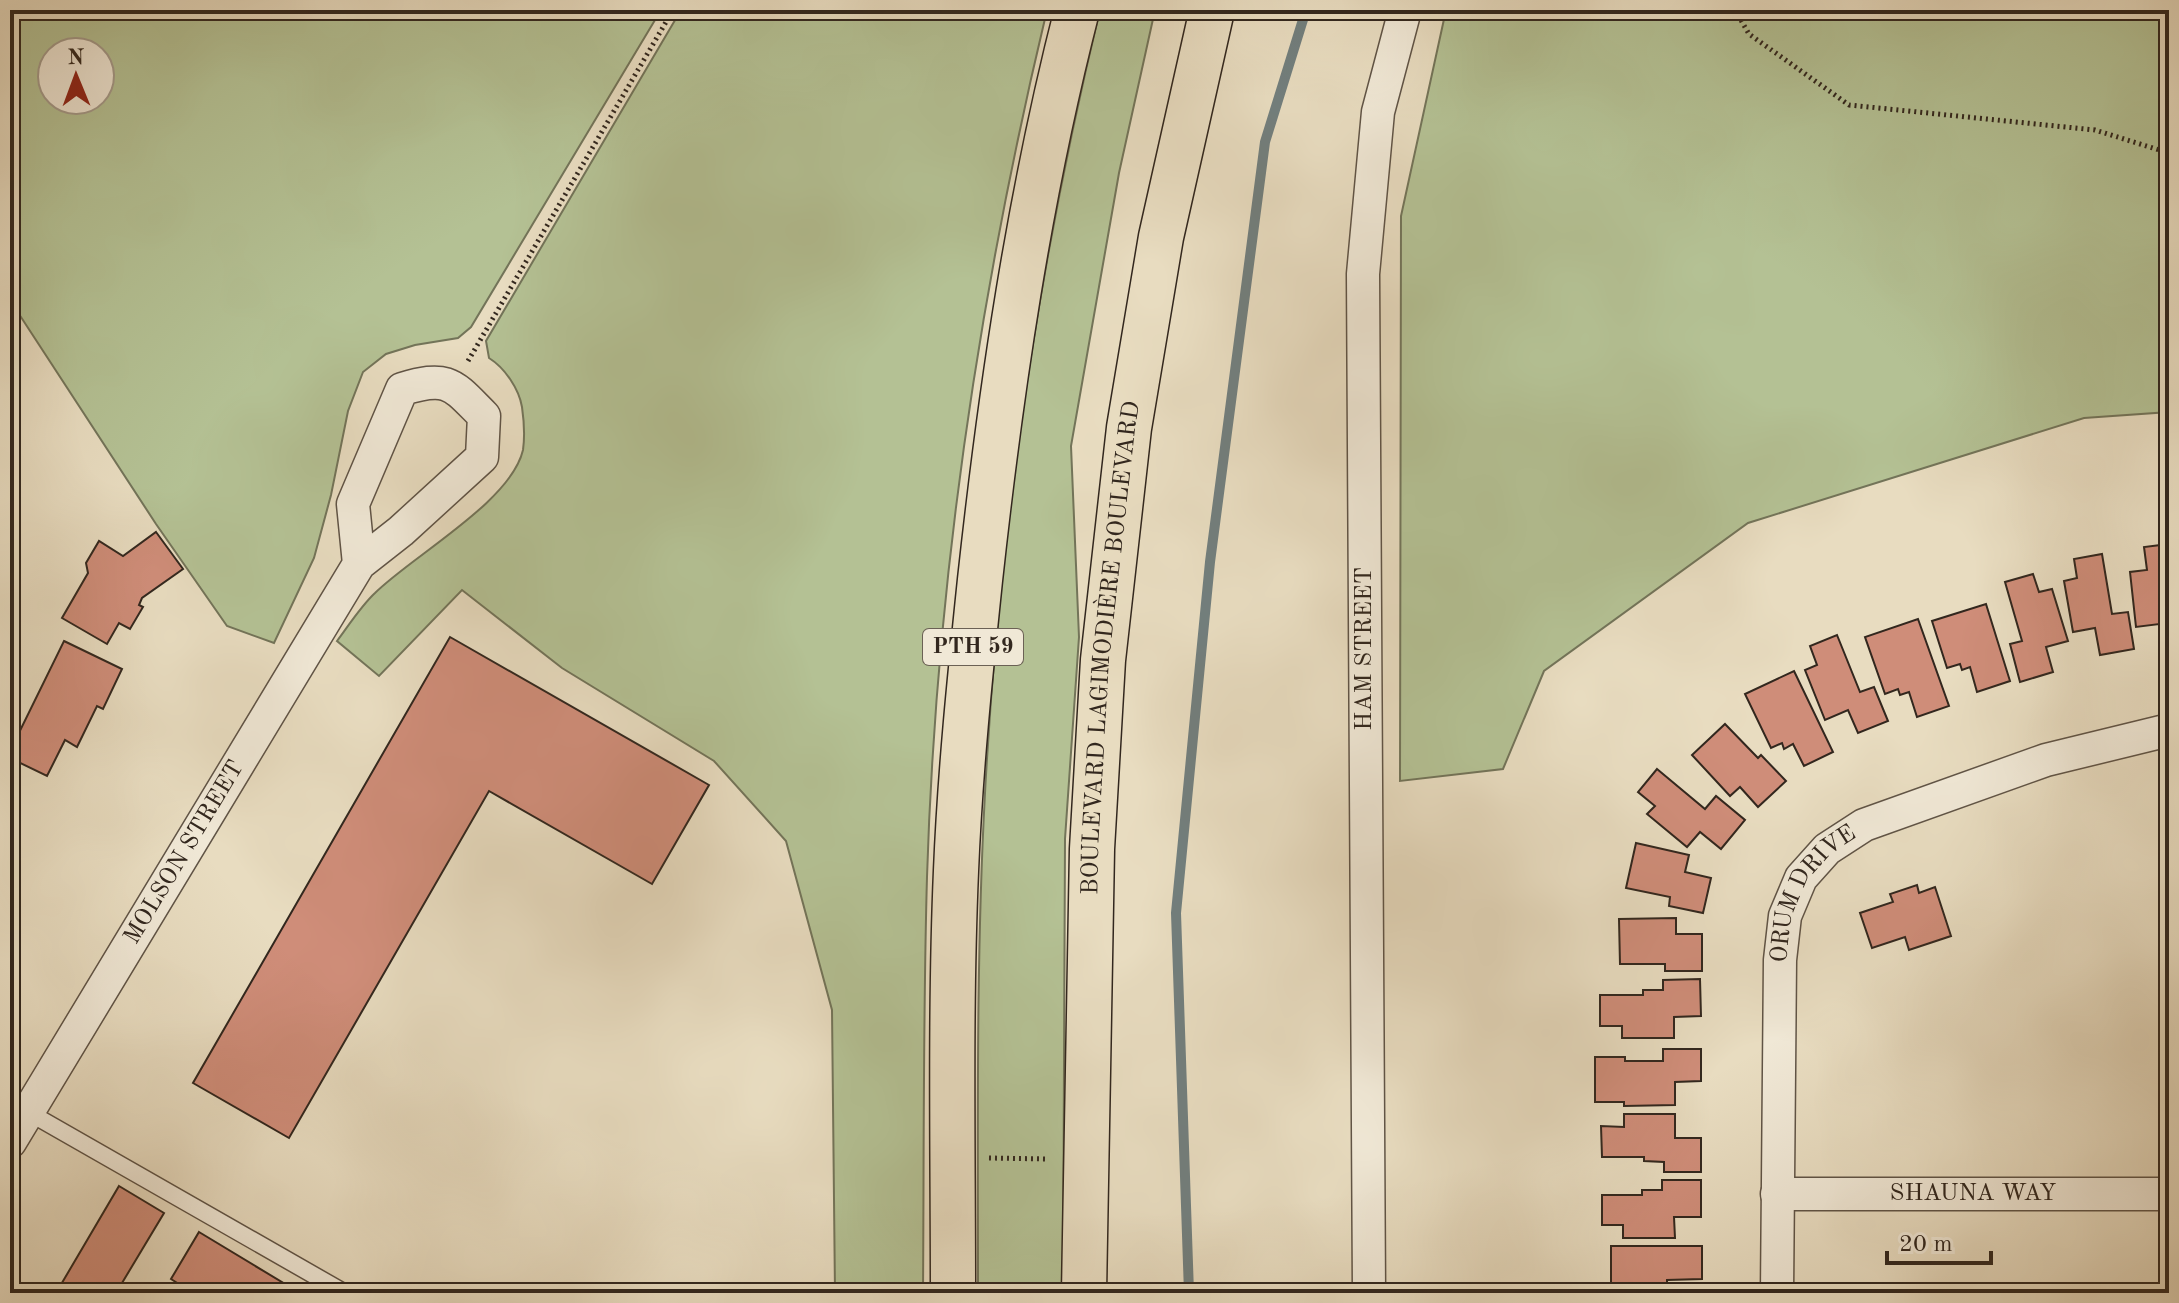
<svg xmlns="http://www.w3.org/2000/svg" width="2179" height="1303" font-family="'Old Standard TT',serif">
<style>
.green{fill:#b4c194;stroke:#737459;stroke-width:2;fill-rule:evenodd}
.lines{fill:none;stroke-linecap:round;stroke-linejoin:round}
.stream{stroke:#727f7e;stroke-width:10}
.building{fill:#cf8d79;stroke:#32271e;stroke-width:2}
.lane-casing{stroke:#605446;stroke-width:19}
.street-casing{stroke:#605446;stroke-width:35}
.primary-casing{stroke:#32271e;stroke-width:47}
.path{stroke:#32271e;stroke-width:5;stroke-dasharray:2 4;stroke-linecap:butt}
.lane{stroke:#f0e8d6;stroke-width:16}
.street{stroke:#f0e8d6;stroke-width:32}
.primary{stroke:#e8dcc0;stroke-width:44}
.labels{text-anchor:middle;dominant-baseline:central;stroke-width:6;stroke-linejoin:round;paint-order:stroke}
.shield{fill:#f0e8d6;stroke:#6b6155;stroke-width:2}
.shield-label{font-size:22px;font-weight:bold;fill:#32271e}
.street-label{font-size:24px;fill:#32271e;stroke:#f0e8d6}
</style>
<rect width="100%" height="100%" fill="#e8dcc0"/>
<filter id="stains"><feTurbulence type="fractalNoise" baseFrequency=".0025" numOctaves="4"/><feColorMatrix values="0 0 0 0 .2 0 0 0 0 .09 0 0 0 0 .02 0 0 0 .5 -.17"/></filter>
<radialGradient id="worn" r=".72"><stop offset=".6" stop-color="#630" stop-opacity="0"/><stop offset="1" stop-color="#630" stop-opacity=".3"/></radialGradient>
<g class="green">
<path d="M10,10H661L471,327L458,338L415,345L386,354L363,372L348,411L331,495L314,558L274,643L227,626L156,524L17,311L20,305L10,287ZM52,52H100V100H52Z"/>
<path d="M681,10H1047C979,294 936,586 927,877C923,1016 924,1155 923,1293H835L832,1010L786,841L714,761L562,668L462,590L379,676L337,641C349,625 361,606 375,593C412,556 511,502 523,450C525,436 524,421 522,407C519,389 505,368 489,358L486,341Z"/>
<path d="M1100,10H1155L1119,173L1071,446L1079,637L1065,839L1063,1293H978C978,1126 976,960 985,793C999,530 1038,266 1100,10Z"/>
<path d="M1446,10H2169V412L2084,418L1748,523L1544,671L1503,769L1400,781L1401,216Z"/>
</g>
<g class="lines">
<path class="stream" d="M1189,1293L1176,913L1210,562L1265,142L1306,10"/>
</g>
<g class="building">
<path d="M156,532L183,569L142,598L139,605L143,607L130,629L119,623L107,644L62,618L88,573L86,563L99,541L123,556Z"/>
<path d="M2169,544V649L2162,650L2159,624L2136,627L2130,572L2147,570L2144,547Z"/>
<path d="M2102,554L2112,614L2128,612L2134,649L2100,655L2095,628L2073,632L2064,581L2077,578L2074,559Z"/>
<path d="M2033,574L2039,592L2052,589L2068,641L2046,647L2053,672L2020,682L2010,644L2022,641L2005,582Z"/>
<path d="M1986,604L2010,681L1977,692L1970,667L1962,670L1960,664L1947,668L1932,621Z"/>
<path d="M1918,619L1949,706L1917,717L1909,692L1900,695L1898,689L1885,694L1865,637Z"/>
<path d="M1837,635L1860,692L1874,687L1888,721L1858,733L1848,710L1825,720L1805,670L1817,665L1810,646Z"/>
<path d="M450,637L709,785L652,884L489,791L289,1138L193,1083Z"/>
<path d="M64,641L122,669L103,709L97,706L77,747L65,740L47,776L10,758V751Z"/>
<path d="M1794,671L1833,752L1804,766L1793,744L1784,749L1782,743L1771,748L1745,694Z"/>
<path d="M1725,724L1758,758L1761,755L1786,781L1758,807L1740,787L1730,796L1692,755Z"/>
<path d="M1657,769L1705,809L1716,796L1745,820L1721,849L1700,832L1687,847L1647,814L1655,806L1638,792Z"/>
<path d="M1636,843L1689,855L1685,872L1711,878L1703,913L1669,906L1670,897L1626,888Z"/>
<path d="M1917,885L1919,893L1935,887L1951,936L1909,950L1905,937L1872,948L1860,913L1893,902L1890,894Z"/>
<path d="M1676,918V934H1702V971H1665V964H1620L1619,919Z"/>
<path d="M1700,979L1701,1016L1674,1017V1038H1622V1026H1600V995H1643V990H1663V980Z"/>
<path d="M1663,1049H1701V1081L1675,1082V1105L1624,1106V1102H1595V1057H1625V1061H1663Z"/>
<path d="M1624,1114H1675V1138H1701V1172H1664V1162L1644,1161V1157H1602L1601,1126L1624,1127Z"/>
<path d="M1662,1180H1701V1217H1674L1675,1238H1623V1225H1602V1195H1642V1190H1662Z"/>
<path d="M119,1186L164,1213L116,1293H56Z"/>
<path d="M199,1232L300,1293H193L171,1279Z"/>
<path d="M1611,1246H1702V1279L1667,1280V1293H1611Z"/>
</g>
<g class="lines">
<g class="lane-casing">
<path id="lane" d="M28,1112L345,1293"/>
</g>
<g class="street-casing">
<g id="street">
<path id="s1" d="M10,1142L359,564L353,504L402,389C449,375 452,384 484,416L482,457L401,531L359,564"/>
<path id="s2" d="M1777,1194H2169"/>
<path d="M1369,1293L1363,274L1378,112L1405,10"/>
<path id="s3" d="M1777,1293L1780,960L1785,916L1801,878L1827,849L1864,825L2046,760L2169,730"/>
</g>
</g>
<g class="primary-casing">
<g id="primary">
<path d="M953,1293C953,1152 950,1011 956,871C960,773 970,676 980,580C1001,388 1029,197 1077,10"/>
<path id="s4" d="M1084,1293L1092,849L1103,660L1129,428L1161,237L1212,10"/>
</g>
</g>
<g class="path">
<path d="M1735,10L1749,34L1849,105L2095,130L2169,153"/>
<path d="M468,361L673,10"/>
<path d="M989,1158L1047,1159"/>
</g>
<use href="#lane" class="lane"/>
<use href="#street" class="street"/>
<use href="#primary" class="primary"/>
</g>
<g class="labels">
<rect class="shield" x="923" y="629" width="100" height="36" rx="6"/>
<g class="shield-label">
<text x="973" y="647">PTH 59</text>
</g>
<g class="street-label">
<text stroke="none"><textPath href="#s4" startOffset="646">BOULEVARD LAGIMODIÈRE BOULEVARD</textPath></text>
<text transform="translate(1365 649) rotate(-90)">HAM STREET</text>
<text stroke="none"><textPath href="#s1" startOffset="338">MOLSON STREET</textPath></text>
<text stroke="none"><textPath href="#s3" startOffset="410">ORUM DRIVE</textPath></text>
<text stroke="none"><textPath href="#s2" startOffset="196">SHAUNA WAY</textPath></text>
</g>
</g>
<rect width="2179" height="1303" fill="none" stroke="#e8dcc0" stroke-width="40"/>
<rect x="12" y="12" width="2155" height="1279" fill="none" stroke="#32271e" stroke-width="4"/>
<rect x="20" y="20" width="2139" height="1263" fill="none" stroke="#32271e" stroke-width="2"/>
<g transform="translate(76 76) rotate(359)"><circle r="38" fill="#f0e8d6" stroke="#a49b8c" stroke-width="2"/>
<path d="M0-6L14 30L0 20L-14 30Z" fill="#8f2418"/>
<text y="-12" font-size="22" font-weight="bold" text-anchor="middle" fill="#32271e">N</text>
</g>
<path d="M1887 1251v12h104v-12" fill="none" stroke="#32271e" stroke-width="4"/>
<text x="1899" y="1251" font-size="24" fill="#32271e" stroke="#f0e8d6" stroke-width="6" paint-order="stroke">20 m</text>
<rect width="100%" height="100%" filter="url(#stains)"/>
<rect width="100%" height="100%" fill="url(#worn)"/>
</svg>
